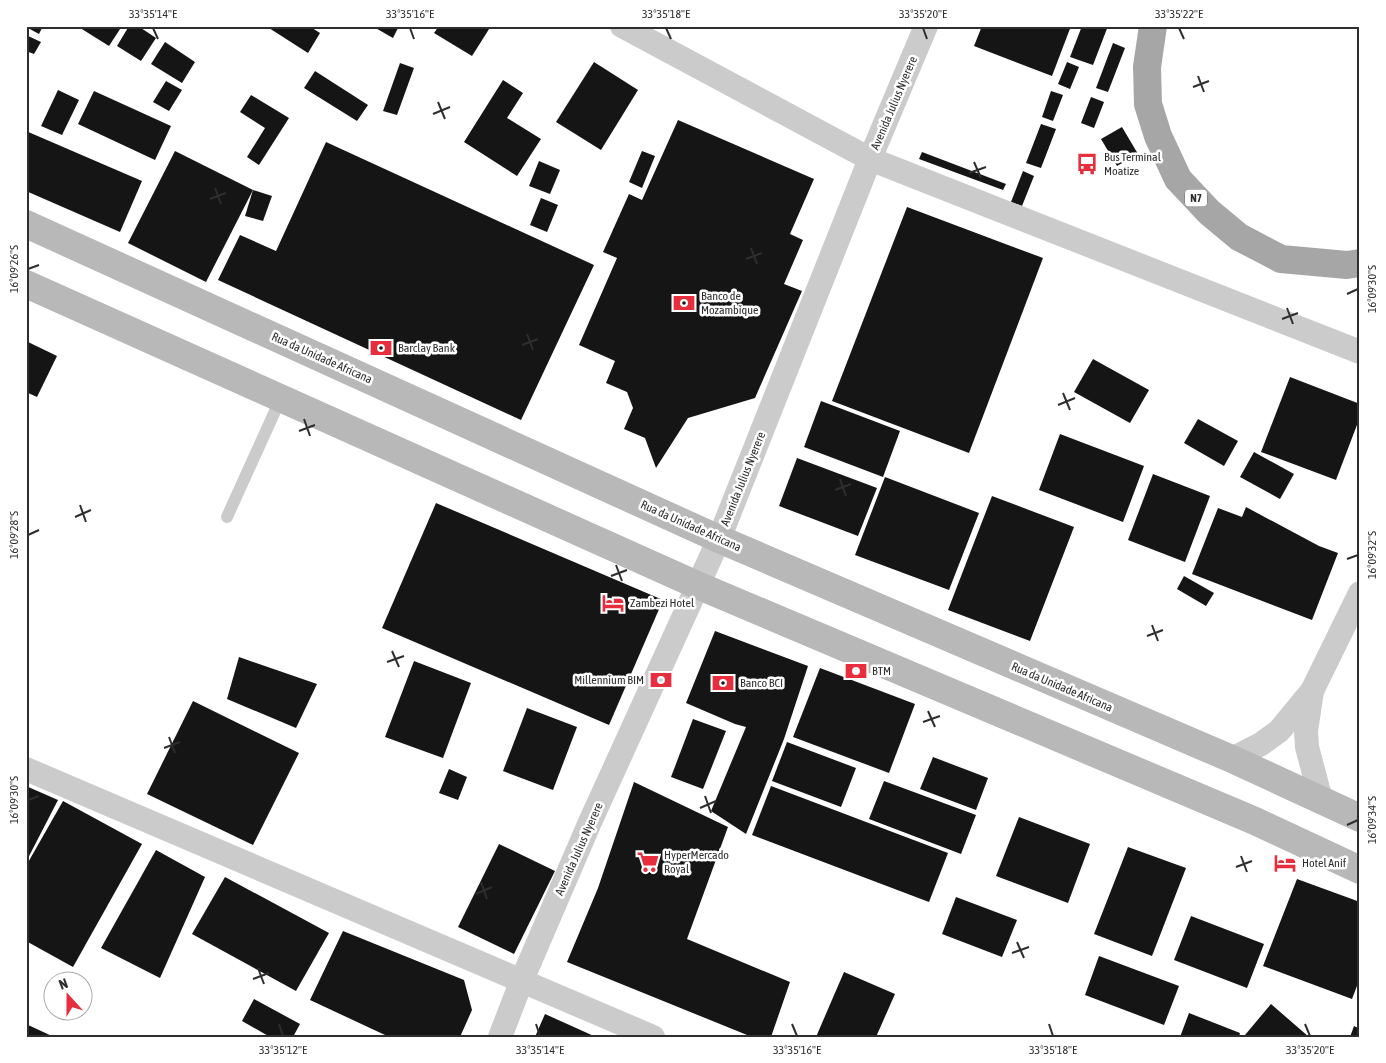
<svg xmlns="http://www.w3.org/2000/svg" width="1386" height="1063" font-family="'Asap Condensed',sans-serif">
<style>
.building{fill:#151515}
.lines{fill:none;stroke-linecap:round;stroke-linejoin:round}
.lane{stroke:#cbcbcb;stroke-width:12}
.street{stroke:#cbcbcb;stroke-width:24}
.secondary{stroke:#b8b8b8;stroke-width:28}
.primary{stroke:#a6a6a6;stroke-width:28}
.ticks{fill:none;stroke:#2e2e2e;stroke-width:2}
.labels{text-anchor:middle;dominant-baseline:central;stroke-width:5;stroke-linejoin:round;paint-order:stroke}
.shield{fill:#fff;stroke:#6d6d6d;stroke-width:1}
.shield-label{font-size:11px;font-weight:bold;fill:#2e2e2e}
.street-label{font-size:12px;fill:#2e2e2e;stroke:#fff}
.poi-label{font-size:12px;fill:#2e2e2e;stroke:#fff;text-anchor:start}
.neatline{fill:none;stroke:#2e2e2e;stroke-width:2}
.ticks-label{font-size:12px;text-anchor:middle;fill:#2e2e2e}
</style>
<rect width="100%" height="100%" fill="#fff"/>
<g class="building">
<path d="M29,26H43L39,34L28,28Z"/>
<path d="M77,26H122L109,46Z"/>
<path d="M129,26H138L156,38L141,61L117,46Z"/>
<path d="M270,26H309L320,33L308,53L269,28Z"/>
<path d="M372,26H399L393,38Z"/>
<path d="M439,26H491L472,56L434,33Z"/>
<path d="M982,26H1071L1052,76L974,46Z"/>
<path d="M1082,26H1108L1093,65L1070,57Z"/>
<path d="M26,35L41,42L34,54L26,51Z"/>
<path d="M165,42L195,62L182,83L151,64Z"/>
<path d="M1113,43L1125,48L1108,92L1096,88Z"/>
<path d="M594,62L638,90L601,150L556,122Z"/>
<path d="M1067,62L1079,67L1070,89L1058,84Z"/>
<path d="M400,63L414,68L397,115L383,111Z"/>
<path d="M315,71L368,105L357,121L304,88Z"/>
<path d="M503,80L523,93L507,118L541,139L517,176L464,142Z"/>
<path d="M166,81L182,90L169,111L153,102Z"/>
<path d="M58,90L79,100L62,135L41,126Z"/>
<path d="M94,91L171,126L155,160L78,124Z"/>
<path d="M1051,91L1063,95L1053,121L1042,117Z"/>
<path d="M251,95L289,118L259,165L247,157L265,128L240,112Z"/>
<path d="M1091,97L1104,102L1094,128L1081,123Z"/>
<path d="M678,120L814,179L790,234L803,240L784,284L802,291L755,398L688,418L656,468L645,438L624,429L633,408L627,392L606,383L615,361L579,345L617,258L603,252L629,194L642,200Z"/>
<path d="M1041,124L1056,129L1041,168L1026,163Z"/>
<path d="M1122,127L1138,154L1117,166L1101,139Z"/>
<path d="M26,131L142,181L120,232L26,191Z"/>
<path d="M326,142L594,265L521,420L218,280L240,235L276,251Z"/>
<path d="M175,151L253,190L206,282L128,243Z"/>
<path d="M642,151L655,156L642,188L629,182Z"/>
<path d="M922,152L1006,184L1003,190L919,159Z"/>
<path d="M539,161L560,170L550,194L529,186Z"/>
<path d="M1023,171L1034,176L1022,206L1011,202Z"/>
<path d="M253,190L272,196L263,221L245,216Z"/>
<path d="M541,198L558,205L547,232L530,225Z"/>
<path d="M907,207L1043,258L969,453L832,401Z"/>
<path d="M26,341L57,356L37,397L26,392Z"/>
<path d="M1093,359L1149,390L1130,423L1074,392Z"/>
<path d="M1290,377L1360,404V417L1336,480L1261,452Z"/>
<path d="M821,401L900,431L883,477L804,447Z"/>
<path d="M1198,419L1238,441L1224,466L1184,443Z"/>
<path d="M1060,434L1144,466L1123,522L1039,490Z"/>
<path d="M1254,452L1294,474L1280,499L1240,477Z"/>
<path d="M797,458L877,488L858,536L779,506Z"/>
<path d="M1153,474L1210,496L1185,562L1128,540Z"/>
<path d="M885,477L979,513L949,590L855,555Z"/>
<path d="M992,496L1074,527L1030,641L948,610Z"/>
<path d="M436,503L663,600L609,725L382,628Z"/>
<path d="M1246,507L1319,546L1338,553L1312,620L1192,574L1218,508L1242,517Z"/>
<path d="M1184,576L1214,593L1206,606L1177,589Z"/>
<path d="M715,631L808,666L784,739L746,834L711,811L746,727L735,724L686,703Z"/>
<path d="M239,657L317,684L296,728L227,699Z"/>
<path d="M414,661L471,683L443,758L385,737Z"/>
<path d="M820,668L915,704L889,773L793,737Z"/>
<path d="M193,701L299,753L253,845L147,794Z"/>
<path d="M527,708L577,727L553,790L503,771Z"/>
<path d="M693,719L726,731L703,789L671,777Z"/>
<path d="M787,742L856,768L841,807L772,781Z"/>
<path d="M933,757L988,778L976,810L920,789Z"/>
<path d="M449,769L467,777L458,800L439,793Z"/>
<path d="M884,781L976,815L961,854L869,819Z"/>
<path d="M634,782L728,827L687,939L790,982L771,1037H752L567,962L598,888Z"/>
<path d="M26,786L58,800L26,862Z"/>
<path d="M771,786L948,853L929,902L752,835Z"/>
<path d="M63,801L142,844L73,967L26,941V866Z"/>
<path d="M1019,817L1090,844L1068,903L996,876Z"/>
<path d="M499,844L555,871L514,954L458,927Z"/>
<path d="M1128,847L1186,868L1152,956L1094,934Z"/>
<path d="M156,850L205,877L160,978L101,948Z"/>
<path d="M225,877L329,933L296,991L192,934Z"/>
<path d="M1297,879L1360,902V978L1352,999L1263,966Z"/>
<path d="M956,897L1017,920L1002,957L942,934Z"/>
<path d="M1191,916L1264,944L1247,988L1174,960Z"/>
<path d="M343,931L464,980L472,1010L460,1037H384L385,1035L310,1000Z"/>
<path d="M1099,956L1179,986L1164,1025L1085,995Z"/>
<path d="M844,972L895,994L876,1037H816Z"/>
<path d="M254,999L300,1024L293,1037H270L242,1021Z"/>
<path d="M1271,1004L1309,1037H1247L1245,1035Z"/>
<path d="M1189,1013L1240,1033L1239,1037H1180Z"/>
<path d="M545,1014L596,1037H535Z"/>
<path d="M26,1024L54,1037H26Z"/>
<path d="M1354,1026L1360,1029V1037H1350Z"/>
</g>
<g class="lines">
<path class="lane" d="M227,517L281,398"/>
<g class="street">
<path d="M622,26L870,159L1360,352"/>
<path d="M1312,691L1306,731L1307,747L1321,800"/>
<path d="M1232,759L1261,744L1279,731L1312,691L1360,593"/>
<path d="M26,769L653,1037"/>
<path d="M500,1037L522,980L590,822L719,539L870,159L926,26"/>
</g>
<g class="secondary">
<path d="M26,224L719,539L1232,759L1360,818"/>
<path d="M26,284L697,585L1255,821L1360,870"/>
</g>
<path class="primary" d="M1153,26L1147,67L1148,104L1158,136L1178,179L1209,212L1239,237L1281,259L1347,265L1360,263"/>
</g>
<path class="ticks" d="M153,28L158,39M410,28L414,39M666,28L671,39M923,28L927,39M1179,28L1184,39M1198,76L1204,92M1193,87L1209,81M438,102L445,119M433,114L450,107M974,162L981,178M969,173L986,167M215,188L221,204M210,199L226,193M751,248L757,264M746,259L762,253M28,269L39,265M1347,294L1358,289M1287,308L1293,324M1282,319L1298,313M527,334L533,350M522,345L538,339M1063,393L1070,410M1058,405L1075,398M304,419L310,436M299,431L315,425M840,479L846,496M835,490L851,484M80,505L86,522M75,517L91,510M28,535L39,530M1347,559L1358,555M616,565L622,581M611,576L627,570M1152,625L1158,641M1147,636L1163,630M392,651L399,667M387,662L404,656M928,711L935,727M923,722L940,716M169,737L175,753M164,748L180,742M705,796L711,813M28,800L39,796M700,808L716,801M1347,825L1358,820M1241,856L1247,872M1236,867L1252,861M481,882L487,899M476,894L492,887M1017,942L1024,958M1012,953L1029,947M258,968L264,984M253,979L269,973M279,1024L283,1036M536,1024L540,1036M792,1024L797,1036M1049,1024L1053,1036M1305,1024L1310,1036"/>
<defs>
<g id="bus-bare" transform="scale(1.725)"><path d="M-5-6H5V4H4V6H2V4H-2V6H-4V4H-5ZM-3.5-4V0h7V-4ZM-3.5 1.2v1.5H-2V1.2ZM2 1.2v1.5H3.5V1.2Z" fill="#e82d3c" stroke="#fff" stroke-width="2.5" paint-order="stroke"/></g>
<g id="bank-bare" transform="scale(1.725)"><path d="M-6-4H6V4H-6ZM0-2.3a2.3 2.3 0 1 0 0 4.6a2.3 2.3 0 1 0 0-4.6Z" fill="#e82d3c" stroke="#fff" stroke-width="2.5" paint-order="stroke"/></g>
<g id="hotel-bare" transform="scale(1.725)"><path d="M-6-4.5h1.5V1H6V5H4.5V3h-9V5H-6ZM-4 0a1.8 1.8 0 1 1 3.6 0ZM.5 0V-2.5h3Q6-2.5 6 0Z" fill="#e82d3c" stroke="#fff" stroke-width="2.5" paint-order="stroke"/></g>
<g id="supermarket-bare" transform="scale(1.725)"><path d="M-6-5.5h2.5l.6 2H6L4.5 2H-2.5L-4.4-4H-6ZM-1.5 3.2a1.3 1.3 0 1 0 .1 0ZM3 3.2a1.3 1.3 0 1 0 .1 0Z" fill="#e82d3c" stroke="#fff" stroke-width="2.5" paint-order="stroke"/></g>
</defs>
<g fill-rule="evenodd">
<use href="#bus-bare" x="1087" y="164"/>
<use href="#bank-bare" x="684" y="303"/>
<use href="#bank-bare" x="381" y="348"/>
<use href="#hotel-bare" x="613" y="603"/>
<use href="#bank-bare" x="856" y="671"/>
<use href="#bank-bare" x="661" y="680"/>
<use href="#bank-bare" x="723" y="683"/>
<use href="#supermarket-bare" x="648" y="862"/>
<use href="#hotel-bare" x="1285" y="863"/>
</g>
<g class="labels">
<rect class="shield" x="1185" y="189.5" width="22" height="17" rx="4"/>
<g class="shield-label">
<text x="1196" y="198">N7</text>
</g>
<g class="street-label">
<text transform="translate(894 103) rotate(-67)">Avenida Julius Nyerere</text>
<text transform="translate(322 358) rotate(24)">Rua da Unidade Africana</text>
<text transform="translate(743 479) rotate(-68)">Avenida Julius Nyerere</text>
<text transform="translate(691 526) rotate(24)">Rua da Unidade Africana</text>
<text transform="translate(1062 687) rotate(23)">Rua da Unidade Africana</text>
<text transform="translate(579 849) rotate(-66)">Avenida Julius Nyerere</text>
</g>
<g class="poi-label">
<text x="1104" y="157">Bus Terminal<tspan x="1104" dy="14">Moatize</tspan></text>
<text x="701" y="296">Banco de<tspan x="701" dy="14">Mozambique</tspan></text>
<text x="398" y="348">Barclay Bank</text>
<text x="630" y="603">Zambezi Hotel</text>
<text x="872" y="671">BTM</text>
<text x="644" y="680" text-anchor="end">Millennium BIM</text>
<text x="740" y="683">Banco BCI</text>
<text x="664" y="855">HyperMercado<tspan x="664" dy="14">Royal</tspan></text>
<text x="1302" y="863">Hotel Anif</text>
</g>
</g>
<rect width="1386" height="1063" fill="none" stroke="#ffffff" stroke-width="55"/>
<g transform="translate(68 996) rotate(339)"><circle r="24" fill="#ffffff" stroke="#ababab"/>
<path d="M0-4L9 19L0 12L-9 19Z" fill="#e82d3c"/>
<text y="-8" font-size="14" font-weight="bold" text-anchor="middle" fill="#2e2e2e">N</text>
</g>
<rect x="28" y="28" width="1330" height="1008" class="neatline"/>
<g class="ticks-label">
<text x="153" y="18">33°35'14"E</text>
<text x="410" y="18">33°35'16"E</text>
<text x="666" y="18">33°35'18"E</text>
<text x="923" y="18">33°35'20"E</text>
<text x="1179" y="18">33°35'22"E</text>
<text transform="translate(14 269) rotate(-90)" y="4">16°09'26"S</text>
<text transform="translate(1372 289) rotate(-90)" y="4">16°09'30"S</text>
<text transform="translate(14 535) rotate(-90)" y="4">16°09'28"S</text>
<text transform="translate(1372 555) rotate(-90)" y="4">16°09'32"S</text>
<text transform="translate(14 800) rotate(-90)" y="4">16°09'30"S</text>
<text transform="translate(1372 820) rotate(-90)" y="4">16°09'34"S</text>
<text x="283" y="1054">33°35'12"E</text>
<text x="540" y="1054">33°35'14"E</text>
<text x="797" y="1054">33°35'16"E</text>
<text x="1053" y="1054">33°35'18"E</text>
<text x="1310" y="1054">33°35'20"E</text>
</g>
</svg>
